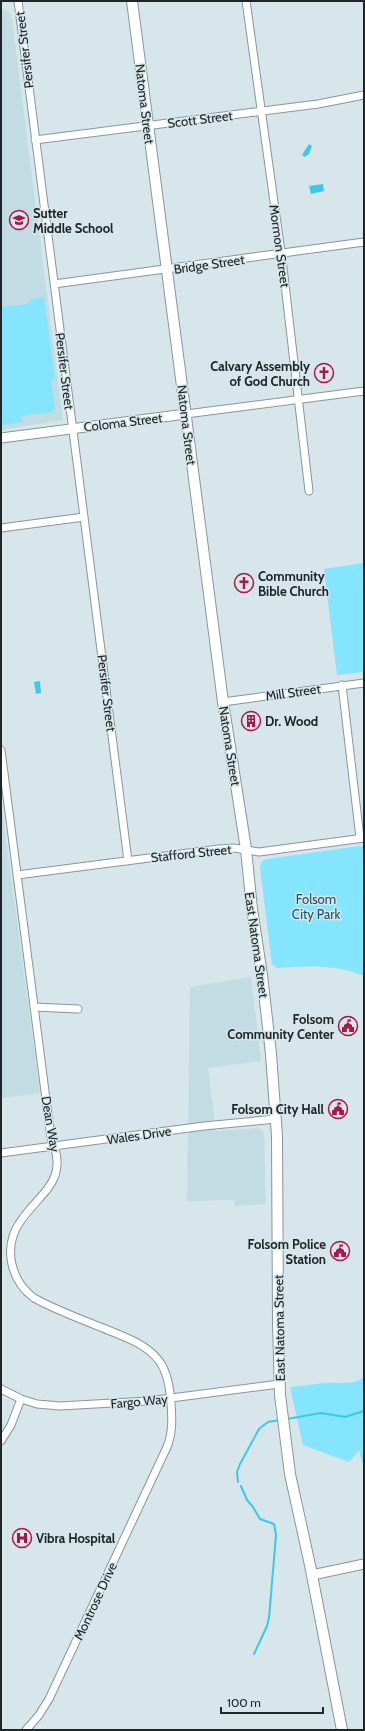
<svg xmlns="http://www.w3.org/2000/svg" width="365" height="1731" viewBox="0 0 365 1731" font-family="Cabin,sans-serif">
<rect width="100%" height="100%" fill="#d6e6eb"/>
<path fill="#c2dce3" d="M2 9 8 11 12 19 63 420 1 430Z
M1 801 40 1093 1 1098Z
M251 977 261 1061 208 1068 216 1131 259 1128 264 1132 266 1204 235 1206 234 1200 187 1201 190 987Z"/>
<path fill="#85e4fe" d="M44 297 55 379 51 380 55 408 52 412 22 416V422L1 425V307L27 304 32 299Z
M364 563V672L337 675 324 569Z
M359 846 364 847V976C336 964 305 966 276 968L275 965H272L260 867 262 861 267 859Z
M364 1377V1465L362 1462 359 1451 349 1462 303 1445 290 1387C302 1386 313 1384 325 1383 338 1382 353 1386 364 1377Z"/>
<path fill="#3ac9eb" d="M309 144 312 146 309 154 305 157 302 155Z
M323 184 324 191 311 194 309 186Z
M40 681 41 693 36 694 34 682Z"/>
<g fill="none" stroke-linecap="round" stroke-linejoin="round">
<path stroke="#3ac9eb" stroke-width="2" d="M287 1419 321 1413 345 1417 364 1411
M238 1482 237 1472 240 1464 259 1429 268 1422 280 1420
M241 1486 247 1500 253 1507 260 1519 274 1524 276 1535 269 1618 267 1626 254 1654"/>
<g stroke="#87969b" stroke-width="9">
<path id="minor" d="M18 1 128 861
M246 1 282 259 309 491
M35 140 318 104 364 95
M54 284 364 242
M186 414 364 391
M1 528 84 517
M342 685 360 838
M223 702 364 683
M1 750 51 1138C70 1181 41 1191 20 1222 3 1247 10 1280 34 1298 56 1310 80 1319 103 1328 124 1337 146 1343 160 1362 168 1374 170 1388 171 1403 172 1418 173 1432 167 1447L49 1699 39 1715 26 1730
M17 875 219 849 234 848 259 852 364 838
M34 1007 78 1009
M1 1153 204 1126 276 1119
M1 1389 21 1399 37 1404 60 1406 148 1401 279 1384
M1 1441 11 1425 21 1399"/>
</g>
<g stroke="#87969b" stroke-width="11">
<path id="tertiary" d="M1 438 186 414
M312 1575 364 1564"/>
</g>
<g stroke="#87969b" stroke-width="12">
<path id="secondary" d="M132 1 223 702 246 849 252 909 262 975 271 1054 277 1136 278 1322 280 1395 290 1474 310 1565 342 1730"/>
</g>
<use href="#minor" stroke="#fff" stroke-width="7"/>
<use href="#tertiary" stroke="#fff" stroke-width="9"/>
<use href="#secondary" stroke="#fff" stroke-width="10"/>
</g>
<defs>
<g id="school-ring" transform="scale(1)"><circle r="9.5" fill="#d6e6eb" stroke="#aa174b" stroke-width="1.5"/><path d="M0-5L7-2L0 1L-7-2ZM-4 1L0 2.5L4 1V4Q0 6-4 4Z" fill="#aa174b"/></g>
<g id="church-ring" transform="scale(1)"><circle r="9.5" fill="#d6e6eb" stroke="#aa174b" stroke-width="1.5"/><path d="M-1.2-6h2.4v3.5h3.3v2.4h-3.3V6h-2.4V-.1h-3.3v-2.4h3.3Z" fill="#aa174b"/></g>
<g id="building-ring" transform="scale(1)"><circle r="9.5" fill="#d6e6eb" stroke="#aa174b" stroke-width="1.5"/><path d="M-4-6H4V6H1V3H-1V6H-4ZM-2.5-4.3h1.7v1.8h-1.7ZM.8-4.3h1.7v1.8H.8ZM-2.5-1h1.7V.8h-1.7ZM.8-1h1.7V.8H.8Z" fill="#aa174b"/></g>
<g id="civic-ring" transform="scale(1)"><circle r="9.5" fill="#d6e6eb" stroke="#aa174b" stroke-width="1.5"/><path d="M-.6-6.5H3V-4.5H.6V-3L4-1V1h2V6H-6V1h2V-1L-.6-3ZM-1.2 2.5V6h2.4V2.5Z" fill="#aa174b"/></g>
<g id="hospital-ring" transform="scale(1)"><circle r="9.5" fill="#d6e6eb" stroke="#aa174b" stroke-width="1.5"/><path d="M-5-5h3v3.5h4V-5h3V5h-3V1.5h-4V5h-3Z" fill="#aa174b"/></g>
</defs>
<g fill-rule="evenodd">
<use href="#school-ring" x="19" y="220"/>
<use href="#church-ring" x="324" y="373"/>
<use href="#church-ring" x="244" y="583"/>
<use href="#building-ring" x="251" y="721"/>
<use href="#civic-ring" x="348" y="1026"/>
<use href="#civic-ring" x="338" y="1109"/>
<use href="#civic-ring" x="340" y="1251"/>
<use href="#hospital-ring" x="22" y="1538"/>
</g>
<g text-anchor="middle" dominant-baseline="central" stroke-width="3" stroke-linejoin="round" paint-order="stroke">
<g font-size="13" fill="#202628" stroke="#d6e6eb">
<text transform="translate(24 50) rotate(-97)">Persifer Street</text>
<text transform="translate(145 104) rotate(83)">Natoma Street</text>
<text transform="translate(200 119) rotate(-7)">Scott Street</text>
<text transform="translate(280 246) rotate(82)">Mormon Street</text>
<text transform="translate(209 264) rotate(-8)">Bridge Street</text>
<text transform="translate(65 371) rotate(83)">Persifer Street</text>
<text transform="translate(123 422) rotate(-7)">Coloma Street</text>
<text transform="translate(187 425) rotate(83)">Natoma Street</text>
<text transform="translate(293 692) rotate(-8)">Mill Street</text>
<text transform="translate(107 693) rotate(83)">Persifer Street</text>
<text transform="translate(230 746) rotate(81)">Natoma Street</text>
<text transform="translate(191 853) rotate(-6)">Stafford Street</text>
<text transform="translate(257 945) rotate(82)">East Natoma Street</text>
<text transform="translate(51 1124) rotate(80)">Dean Way</text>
<text transform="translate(139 1135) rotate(-8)">Wales Drive</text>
<text transform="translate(279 1328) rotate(-91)">East Natoma Street</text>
<text transform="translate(139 1401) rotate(-5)">Fargo Way</text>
<text transform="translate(95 1601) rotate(-65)">Montrose Drive</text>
</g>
<g font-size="13" font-weight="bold" fill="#202628" stroke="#d6e6eb" text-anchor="start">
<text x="33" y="213">Sutter<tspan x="33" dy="15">Middle School</tspan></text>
<text x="310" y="366" text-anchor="end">Calvary Assembly<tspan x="310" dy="15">of God Church</tspan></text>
<text x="258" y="576">Community<tspan x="258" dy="15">Bible Church</tspan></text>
<text x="265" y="721">Dr. Wood</text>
<text x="334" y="1019" text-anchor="end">Folsom<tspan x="334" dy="15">Community Center</tspan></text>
<text x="324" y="1109" text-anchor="end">Folsom City Hall</text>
<text x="326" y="1244" text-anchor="end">Folsom Police<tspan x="326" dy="15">Station</tspan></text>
<text x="36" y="1538">Vibra Hospital</text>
</g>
<g font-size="13" fill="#1b5463" stroke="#d6e6eb">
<text x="316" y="899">Folsom<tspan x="316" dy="15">City Park</tspan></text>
</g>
</g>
<rect width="365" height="1731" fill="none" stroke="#202628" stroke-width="4"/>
<path d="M221 1707v6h102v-6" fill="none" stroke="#202628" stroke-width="2"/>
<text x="227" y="1707" font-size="12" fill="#202628" stroke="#d6e6eb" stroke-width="3" paint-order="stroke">100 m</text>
</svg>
